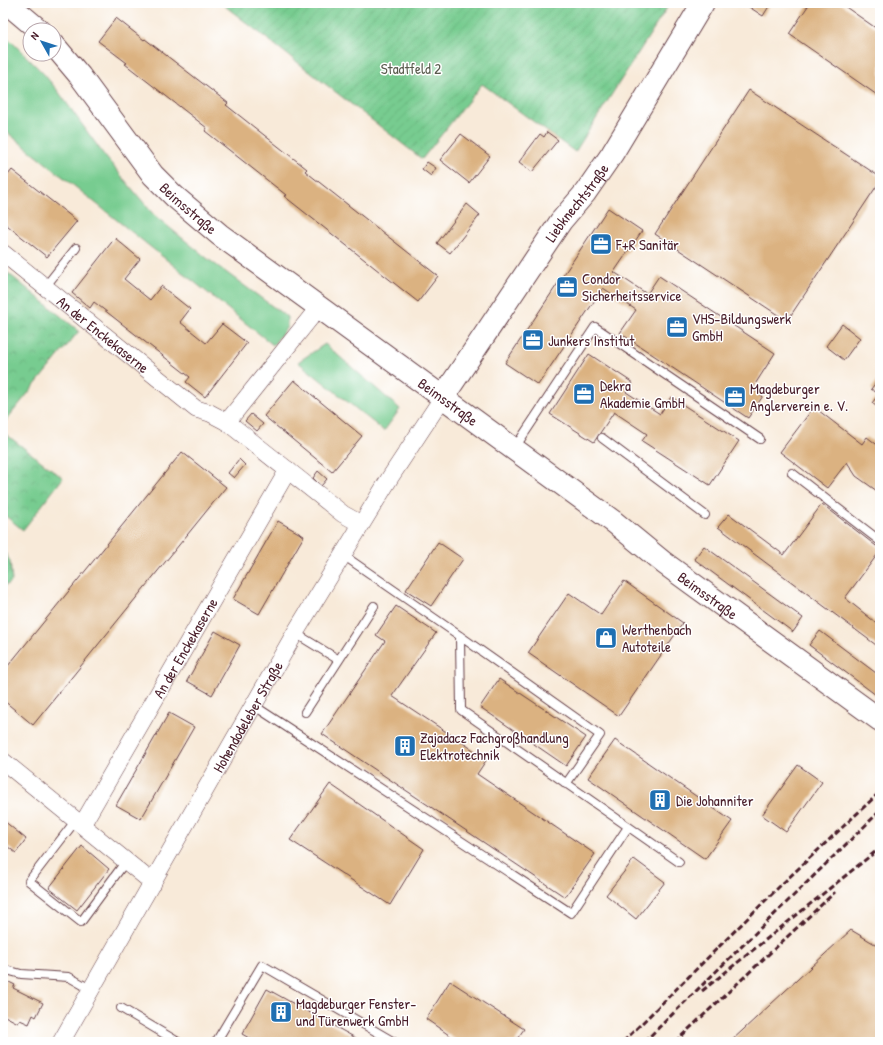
<svg xmlns="http://www.w3.org/2000/svg" width="883" height="1045" viewBox="0 0 883 1045" font-family="'Patrick Hand',sans-serif">
<defs>
<pattern id="park-crowns" width="20" height="18" patternUnits="userSpaceOnUse"><rect width="20" height="18" fill="#77cc90"/><path d="M2 6a3 3 0 1 1 6 0M12 15a3 3 0 1 1 6 0" fill="none" stroke="#68af7c"/></pattern>
<pattern id="garden-furrows" width="10" height="10" patternUnits="userSpaceOnUse"><rect width="10" height="10" fill="#77cc90"/><path d="M-1 1l2-2M0 10L10 0M9 11l2-2" fill="none" stroke="#68af7c"/></pattern>
</defs>
<rect width="100%" height="100%" fill="#fff"/>
<filter id="ink" filterUnits="userSpaceOnUse"><feTurbulence type="fractalNoise" baseFrequency=".025" numOctaves="2"/><feDisplacementMap in="SourceGraphic" scale="8" xChannelSelector="R" yChannelSelector="G"/><feConvolveMatrix kernelMatrix="1 2 1 2 8 2 1 2 1" color-interpolation-filters="sRGB"/></filter>
<filter id="wash" filterUnits="userSpaceOnUse"><feTurbulence type="fractalNoise" baseFrequency=".012" numOctaves="4" result="noise"/><feDisplacementMap in="SourceGraphic" scale="16" xChannelSelector="R" yChannelSelector="G"/><feGaussianBlur stdDeviation="0.9" result="paint"/><feColorMatrix in="noise" values="0 0 0 0 0 0 0 0 0 0 0 0 0 0 0 0 0 1.4 0 .05"/><feComposite in="paint" operator="in"/></filter>
<g filter="url(#wash)">
<rect width="100%" height="100%" fill="#f8ead9"/>
<path fill="#77cc90" stroke="#60765e" d="M3 33 43 73 58 91 104 155 154 215 208 259 287 317V327L273 345 3 129Z
M325 344 400 409 384 431 298 362Z"/>
<path fill="url(#park-crowns)" stroke="#60765e" d="M3 269 79 331 3 424Z
M3 432 63 478 23 530 3 514Z"/>
<path fill="url(#garden-furrows)" stroke="#60765e" d="M221 3H670L575 152 482 84 422 159Z
M3 550 10 561 12 581 9 584 3 586Z"/>
<g id="blocks">
<path fill="#dbb281" d="M743 3H771L763 16Z
M810 3H840L880 31V97L789 34Z
M116 18 144 40 145 39 228 103 226 105 307 169 305 171 438 276 418 302 284 196 286 195 205 131 207 128 125 64 127 63 98 41Z
M749 90 880 177V181L787 321 655 234Z
M547 132 558 140 532 172 519 162 540 134 544 137Z
M461 134 490 156 469 183 440 160Z
M427 162 436 168 431 176 422 169Z
M12 170 77 221 47 257 3 222V181Z
M467 204 480 215 450 253 437 243Z
M608 208 642 231 614 272 647 294 659 276 775 353 752 389 763 396 748 418 620 333 636 310 603 288 538 385 505 363Z
M115 238 140 259 124 279 150 300 161 286 190 309 180 322 206 343 222 324 247 343 205 397 186 382 190 377 94 302 90 308 72 293Z
M842 324 860 338 844 360 826 346Z
M589 354 633 383 626 392 660 414 671 397 739 441 710 485 642 441 647 434 614 412 594 442 550 414Z
M880 377V409L872 403 879 394 871 389Z
M294 380 362 436 332 472 264 416Z
M814 407 862 444 867 437 880 447V487L877 491 856 476 847 462 827 488 780 452Z
M251 414 263 424 257 431 245 421Z
M182 452 226 487 33 725 3 700V672Z
M239 459 245 465 234 478 228 473Z
M318 471 327 479 321 486 313 478Z
M822 504 880 549V551L845 598 880 626V648L718 527 729 514 784 555Z
M278 521 304 536 259 614 233 599Z
M438 542 463 559 431 606 406 590Z
M704 546 803 618 793 632 694 559Z
M624 581 683 623 619 716 528 653 569 593 601 615Z
M396 606 436 633 392 696 487 759 477 774 595 854 565 897 322 734 385 641 376 635Z
M215 631 240 645 212 695 187 681Z
M820 631 880 676V698L809 645Z
M499 679 586 737 566 766 480 707Z
M169 713 194 727 141 819 116 805Z
M615 740 732 821 705 859 588 778Z
M798 765 822 782 786 832 762 815Z
M330 784 424 849 390 905 290 840Z
M3 820 26 839 16 853 4 844 3 845Z
M82 846 109 869 77 910 49 888Z
M634 859 665 882 636 919 606 895Z
M851 930 880 947V1042H730Z
M3 979 15 985 13 988 43 1003 36 1017 33 1015 29 1024 20 1020 18 1023 3 1015Z
M450 981 524 1029 515 1042H459L426 1019Z
M267 989 363 1042H256L242 1034Z"/>
</g>
</g>
<g filter="url(#ink)">
<use href="#blocks" fill-opacity="0" stroke="#643d45" stroke-width="1"/>
<g fill="none" stroke-linecap="round" stroke-linejoin="round">
<g stroke="#643d45" stroke-width="10">
<path id="lane" d="M45 287 76 248
M602 438 705 515
M514 449 595 327 760 439
M792 473 880 541
M343 555 460 636 600 735 566 784
M295 633 339 660
M460 636 461 710 679 862
M253 705 571 913 628 827
M305 712 374 606
M76 820 29 881 81 922 126 861
M3 969 21 974 69 977 90 989
M121 1008 178 1042
M216 1042 262 965 394 1042"/>
</g>
<g stroke="#643d45" stroke-width="18">
<g id="street">
<path id="s1" d="M3 253 196 409 210 413 227 422 343 514 361 524"/>
<path d="M227 422 319 307"/>
<path d="M3 761 153 883"/>
<path id="s2" d="M82 825 288 470"/>
<path id="s3" d="M61 1042 295 633 391 476 443 397"/>
</g>
</g>
<g stroke="#643d45" stroke-width="24">
<g id="secondary">
<path d="M7 3 39 30"/>
<path id="s4" d="M54 45 80 76 153 175 174 196 220 235 614 522 664 563 880 720"/>
<path id="s5" d="M443 397 561 221 585 193 612 154 703 3"/>
</g>
</g>
<use href="#lane" stroke="#fff" stroke-width="8"/>
<use href="#street" stroke="#fff" stroke-width="17"/>
<use href="#secondary" stroke="#fff" stroke-width="22"/>
<path stroke="#4a1f2b" stroke-width="3" stroke-dasharray="6 3" stroke-linecap="butt" d="M702 991 880 848
M623 1042 782 884 880 792
M644 1042 880 811
M675 1042 835 892"/>
</g>
</g>
<defs>
<g id="office-square" transform="scale(1.15)"><rect x="-9" y="-9" width="18" height="18" rx="4" fill="#1f6fb2" stroke="#fff"/><path d="M-6-3h4V-5.5h4V-3h4V5H-6ZM-1-4.5V-3h2v-1.5ZM-6 0V1H6V0Z" fill="#fff"/></g>
<g id="shop-square" transform="scale(1.15)"><rect x="-9" y="-9" width="18" height="18" rx="4" fill="#1f6fb2" stroke="#fff"/><path d="M-5-2.5h2.3a2.7 3.5 0 0 1 5.4 0H5L5.5 6h-11ZM-1.5-2.5h3a1.5 2.3 0 0 0-3 0Z" fill="#fff"/></g>
<g id="building-square" transform="scale(1.15)"><rect x="-9" y="-9" width="18" height="18" rx="4" fill="#1f6fb2" stroke="#fff"/><path d="M-4-6H4V6H1V3H-1V6H-4ZM-2.5-4.3h1.7v1.8h-1.7ZM.8-4.3h1.7v1.8H.8ZM-2.5-1h1.7V.8h-1.7ZM.8-1h1.7V.8H.8Z" fill="#fff"/></g>
</defs>
<g fill-rule="evenodd">
<use href="#office-square" x="601" y="244"/>
<use href="#office-square" x="567" y="287"/>
<use href="#office-square" x="677" y="327"/>
<use href="#office-square" x="533" y="340"/>
<use href="#office-square" x="584" y="394"/>
<use href="#office-square" x="735" y="397"/>
<use href="#shop-square" x="606" y="638"/>
<use href="#building-square" x="405" y="746"/>
<use href="#building-square" x="660" y="800"/>
<use href="#building-square" x="281" y="1012"/>
</g>
<g text-anchor="middle" dominant-baseline="central" stroke-width="3" stroke-linejoin="round" paint-order="stroke">
<g font-size="15" fill="#5a5c4e" stroke="#fff">
<text x="411" y="68">Stadtfeld 2</text>
</g>
<g font-size="15" fill="#4a1f2b" stroke="#fff">
<text stroke="none"><textPath href="#s5" startOffset="236">Liebknechtstraße</textPath></text>
<text stroke="none"><textPath href="#s4" startOffset="212">Beimsstraße</textPath></text>
<text stroke="none"><textPath href="#s1" startOffset="129">An der Enckekaserne</textPath></text>
<text stroke="none"><textPath href="#s4" startOffset="536">Beimsstraße</textPath></text>
<text stroke="none"><textPath href="#s4" startOffset="860">Beimsstraße</textPath></text>
<text stroke="none"><textPath href="#s2" startOffset="205">An der Enckekaserne</textPath></text>
<text stroke="none"><textPath href="#s3" startOffset="375">Hohendodeleber Straße</textPath></text>
</g>
<g font-size="15" fill="#4a1f2b" stroke="#fff" text-anchor="start">
<text x="616" y="244">F+R Sanitär</text>
<text x="582" y="278">Condor<tspan x="582" dy="17">Sicherheitsservice</tspan></text>
<text x="692" y="318">VHS-Bildungswerk<tspan x="692" dy="17">GmbH</tspan></text>
<text x="548" y="340">Junkers Institut</text>
<text x="600" y="385">Dekra<tspan x="600" dy="17">Akademie GmbH</tspan></text>
<text x="750" y="388">Magdeburger<tspan x="750" dy="17">Anglerverein e. V.</tspan></text>
<text x="622" y="629">Werthenbach<tspan x="622" dy="17">Autoteile</tspan></text>
<text x="420" y="737">Zajadacz Fachgroßhandlung<tspan x="420" dy="17">Elektrotechnik</tspan></text>
<text x="676" y="800">Die Johanniter</text>
<text x="296" y="1003">Magdeburger Fenster-<tspan x="296" dy="17">und Türenwerk GmbH</tspan></text>
</g>
</g>
<rect width="883" height="1045" fill="none" stroke="#fff" stroke-width="16"/>
<g transform="translate(42 42) rotate(309)"><circle r="19" fill="#ffffff" stroke="#b7a5aa"/>
<path d="M0-3L7 15L0 10L-7 15Z" fill="#1f6fb2"/>
<text y="-6" font-size="11" font-weight="bold" text-anchor="middle" fill="#4a1f2b">N</text>
</g>
</svg>
